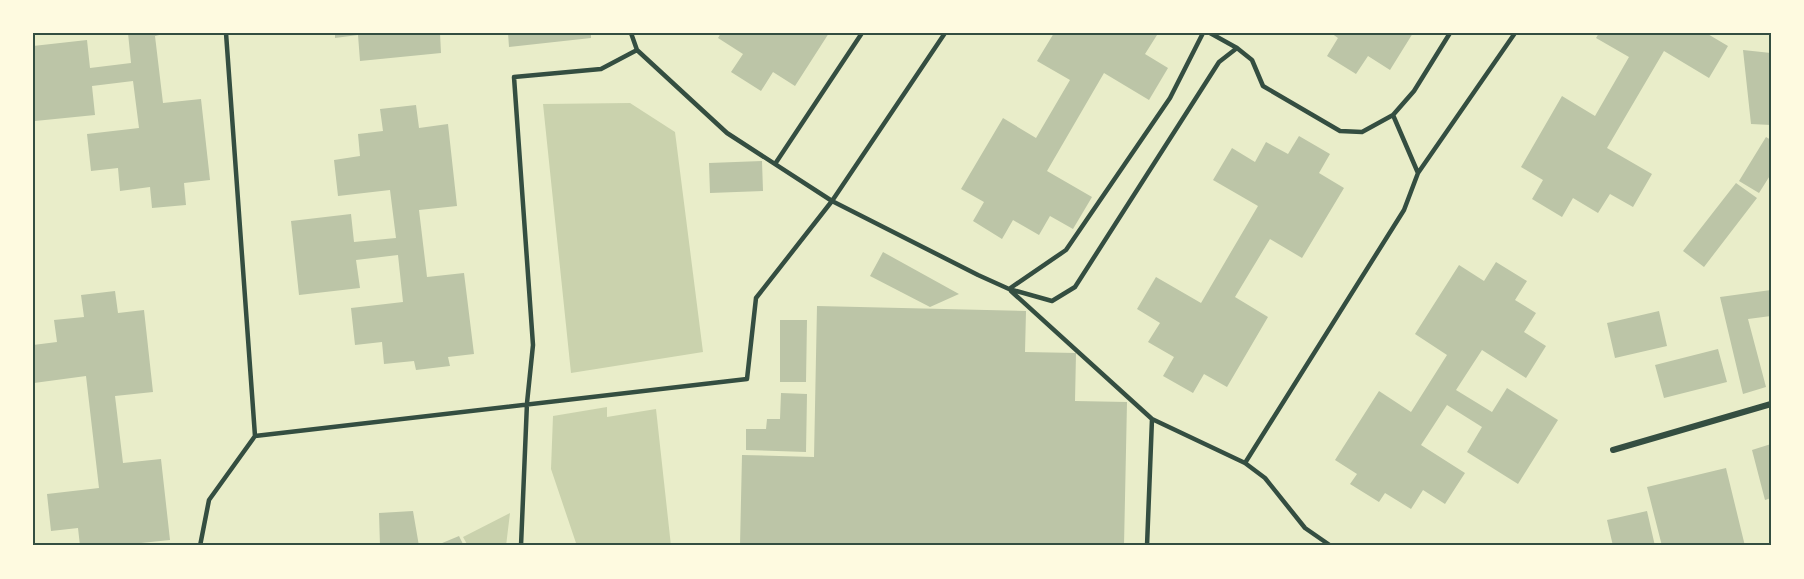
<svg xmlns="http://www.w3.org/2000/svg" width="1804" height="579" viewBox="0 0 1804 579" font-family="'Playfair Display',serif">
<rect width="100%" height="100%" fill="#e9edc9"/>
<path fill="#cad2ad" d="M630 103 675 132 703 352 571 373 543 104Z
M607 407V417L656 409 671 546H577L551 469 553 416Z
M510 513 506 546H468L463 537Z"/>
<path fill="#bcc5a7" d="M128 33H168L155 36 163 103 201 99 210 180 184 183 186 205 152 208 150 187 120 191 118 168 91 171 87 134 139 128 133 81 92 86 95 115 35 121 33 46 87 40 90 68 131 63Z
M335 33H440L441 53 360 61 358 35 335 38Z
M508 33H591V38L509 47Z
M721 33H829L795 86 773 72 761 91 731 72 743 54 718 38Z
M1054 33H1154L1157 35 1145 54 1168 68 1149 100 1104 73 1047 171 1092 197 1073 229 1050 216 1039 235 1013 220 1002 239 973 221 984 202 961 189 1003 118 1036 138 1070 80 1037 61Z
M1331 33H1413L1390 70 1368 56 1356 74 1327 56 1338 38Z
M1599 33H1706L1728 46 1709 78 1664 51 1607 148 1652 174 1633 207 1610 194 1598 213 1573 198 1562 217 1532 199 1543 180 1521 167 1562 96 1595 116 1629 57 1596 38Z
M1743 50 1771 53V125L1751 124Z
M416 105 419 128 448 124 457 206 419 210 427 277 464 273 474 354 448 357 450 366 416 370 414 361 384 364 382 342 355 345 351 308 403 302 398 255 356 260 360 288 299 295 291 221 351 214 354 242 396 238 390 190 338 196 334 160 360 156 358 134 383 131 380 109Z
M1299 136 1330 154 1319 173 1344 188 1302 258 1270 239 1235 297 1268 317 1227 387 1204 374 1193 393 1163 376 1174 357 1148 342 1160 323 1137 309 1156 277 1201 303 1258 206 1213 180 1232 148 1255 162 1266 142 1288 154Z
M1766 137 1771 140V174L1759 193 1739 181Z
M762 161 763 191 710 193 709 163Z
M1736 183 1757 198 1704 267 1683 251Z
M883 252 959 294 930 307 870 276Z
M1496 262 1527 281 1515 300 1536 313 1524 332 1546 346 1526 378 1482 350 1456 390 1492 412 1507 388 1558 420 1518 484 1467 452 1482 427 1447 405 1421 445 1465 473 1445 504 1423 490 1411 509 1385 493 1379 502 1350 484 1357 474 1335 460 1379 391 1411 412 1447 355 1415 334 1459 265 1484 281Z
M1771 290V316L1748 319 1766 387 1743 394 1720 297Z
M115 291 118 313 144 310 153 392 115 396 123 463 161 459 170 540 141 543 142 546H80L78 528 51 531 47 494 99 488 86 376 34 383 33 345 57 342 54 320 84 317 81 295Z
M817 306 1026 311 1025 352 1076 353 1075 401 1127 402 1124 546H740L742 455 814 457Z
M1659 311 1667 346 1615 358 1607 323Z
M780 320H807L806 382H780Z
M1718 349 1727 382 1664 398 1655 365Z
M781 393 807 394 806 452 746 450V429H766L767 419H780Z
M1771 444V498L1765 500 1752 450Z
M1726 468 1745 546H1662L1647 487Z
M413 511 419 546H380L379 513Z
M1647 511 1655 546H1613L1607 520Z
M459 536 464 546H435Z"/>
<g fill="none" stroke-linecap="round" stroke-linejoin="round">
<path stroke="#344e41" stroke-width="4.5" d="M226 33 255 436 747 379 756 298 832 201 945 33
M631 33 637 50 727 133 832 201 978 275 1009 289 1052 301 1075 287 1219 62 1237 48
M1210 33 1237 48 1252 60 1263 86 1340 131 1362 132 1393 115 1414 91 1450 33
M775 164 862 33
M1418 173 1515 33
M1009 289 1066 250 1170 98 1203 33
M1011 291 1152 419 1245 463 1265 478 1305 528 1331 546
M1245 463 1404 210 1418 173 1393 115
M200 546 209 500 255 436
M521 546 527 403 533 345 514 77 601 69 637 50
M1147 546 1152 419"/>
<path stroke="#344e41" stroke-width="6" d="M1613 450 1771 404"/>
</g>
<rect width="1804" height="579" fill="none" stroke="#fefae0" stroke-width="69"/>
<rect x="34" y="34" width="1736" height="510" fill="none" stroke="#344e41" stroke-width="2"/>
</svg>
